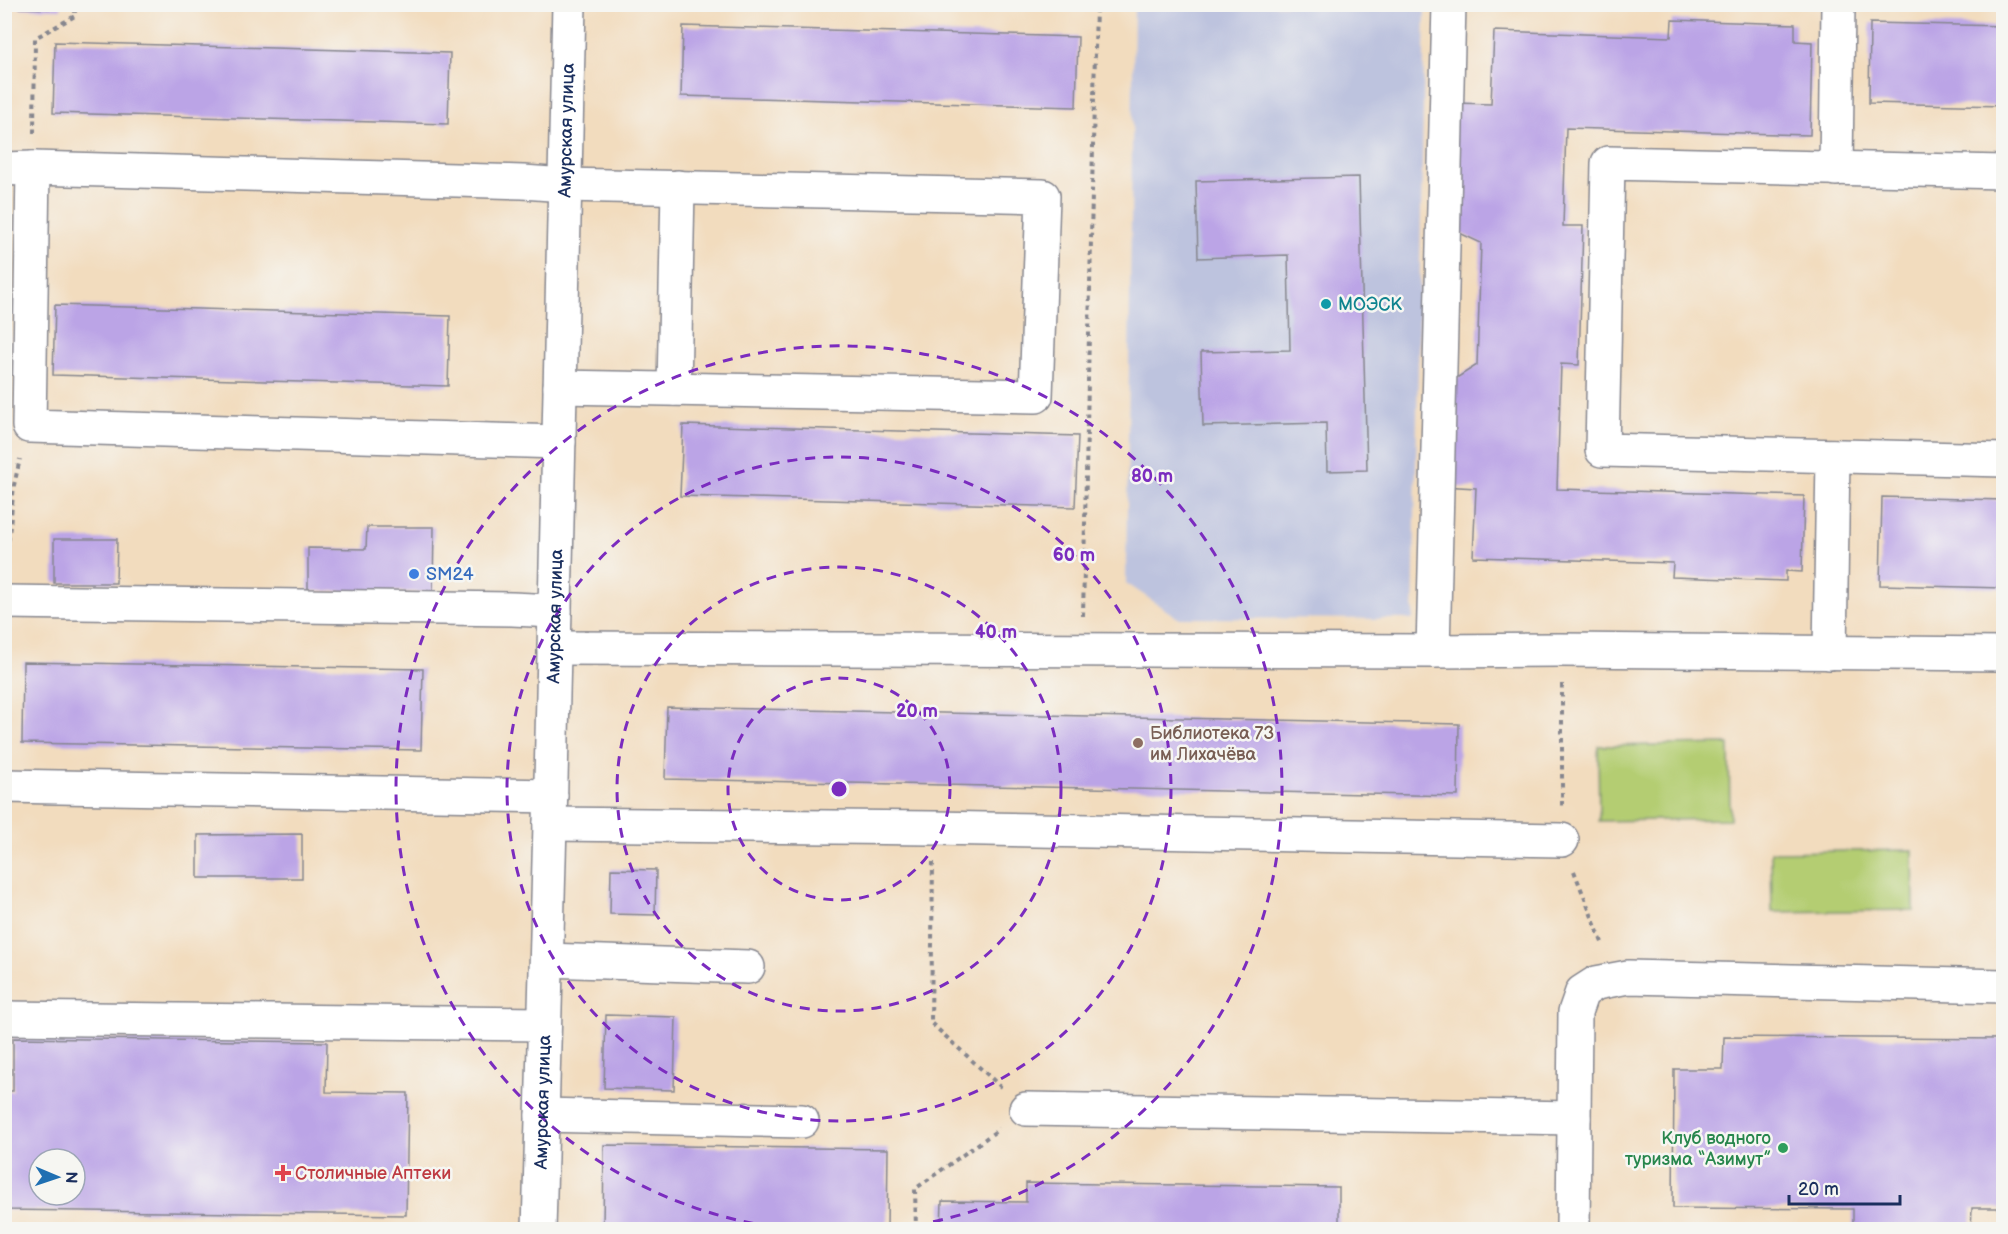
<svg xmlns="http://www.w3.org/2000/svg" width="2008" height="1234" viewBox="0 0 2008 1234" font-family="'Balsamiq Sans',sans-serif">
<rect width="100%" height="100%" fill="#f6f6f2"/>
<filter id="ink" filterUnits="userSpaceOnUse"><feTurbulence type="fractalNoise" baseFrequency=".0167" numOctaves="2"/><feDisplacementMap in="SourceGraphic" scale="12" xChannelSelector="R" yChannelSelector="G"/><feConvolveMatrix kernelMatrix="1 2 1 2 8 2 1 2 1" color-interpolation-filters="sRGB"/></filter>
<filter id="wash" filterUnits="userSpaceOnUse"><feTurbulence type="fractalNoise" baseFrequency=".008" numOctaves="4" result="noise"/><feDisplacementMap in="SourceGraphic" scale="24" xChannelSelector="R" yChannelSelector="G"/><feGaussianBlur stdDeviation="1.35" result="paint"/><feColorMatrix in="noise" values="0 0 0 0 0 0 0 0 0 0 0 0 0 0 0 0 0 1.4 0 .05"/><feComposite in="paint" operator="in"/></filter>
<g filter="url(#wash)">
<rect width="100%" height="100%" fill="#f2dcbe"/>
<path fill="#d5d8f9" d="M4 5H9L10 470H4Z"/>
<path fill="#bdc3de" d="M1134 5H1425L1413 619 1178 618 1126 583Z"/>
<path fill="#b4cd72" stroke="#687e68" stroke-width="1.5" d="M1729 744 1730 819 1599 821 1598 746Z
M1913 850 1914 910 1772 912 1771 852Z"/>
<g id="blocks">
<path fill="#bba4e6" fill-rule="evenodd" d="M19 4H61V9L19 8Z
M1672 20 1795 24V41L1812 42 1810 135 1566 128 1563 226H1583L1579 365 1561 364 1557 489 1804 496 1802 572 1786 571V581L1672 577 1673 563 1473 557 1476 488 1442 486 1447 384 1477 365 1481 243 1451 229 1453 103 1491 104 1494 31 1671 37Z
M1870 23 2004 26V106L1869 103Z
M683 26 1078 37 1076 107 681 96Z
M55 42 450 53 448 124 53 113Z
M1359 177 1367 470 1327 471 1326 423 1203 426 1201 352 1290 350 1288 255 1198 258 1196 181Z
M55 305 450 316 448 386 53 375Z
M683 425 1078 436 1075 507 680 496Z
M1882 497 2004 500V588L1880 585Z
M367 527H434L433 592 308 591V548L366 549Z
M54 539H117L116 583H54Z
M23 662 423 669 421 750 22 743Z
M667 707 1459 724 1458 796 665 779Z
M302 834V878H198V835Z
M611 869 656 870 655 915 610 914Z
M606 1015 676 1017 674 1090 604 1088Z
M1724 1037 2004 1039V1208H1972L1971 1230H1853V1209L1673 1208 1674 1069H1723Z
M13 1038 327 1042 326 1092 408 1093 406 1215 4 1210V1091H13ZM39 1159H75V1195H39Z
M604 1145 888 1149 887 1230H603Z
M1026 1183 1339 1187V1230H941L942 1201 1026 1202Z"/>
</g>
</g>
<g filter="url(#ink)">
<use href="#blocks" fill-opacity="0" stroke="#86868e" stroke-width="1.5"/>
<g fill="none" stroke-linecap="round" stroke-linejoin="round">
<g stroke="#86868e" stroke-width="36">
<g id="minor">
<path d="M33 168 29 426 559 442"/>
<path d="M4 169 33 168 523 182 565 185 1043 196 1036 396 560 387"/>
<path d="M1836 169 1838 4"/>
<path d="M2004 172 1608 163 1602 450 2004 460"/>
<path d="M674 389 678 187"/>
<path d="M4 602 512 609 555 611"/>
<path d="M554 648 1433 651 1561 650 2004 654"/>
<path d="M1433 651 1449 4"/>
<path d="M1830 653 1833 456"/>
<path d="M4 786 551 796"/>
<path d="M550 824 934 828 1562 840"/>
<path d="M547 960 748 967"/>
<path d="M4 1018 543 1024"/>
<path d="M1026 1109 1574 1118"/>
<path d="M542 1115 802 1121"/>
<path id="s1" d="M539 1230 550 824 569 4"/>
<path d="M1573 1230 1575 1012 1582 992 1596 983 1628 977 2004 986"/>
</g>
</g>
<path stroke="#86868e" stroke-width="4" stroke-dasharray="4.5 4.5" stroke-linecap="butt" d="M34 133 35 38 75 16V4
M6 567 14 485 20 459
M1083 616 1096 4
M1562 684V806
M933 862 931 1023 1001 1087
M1574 871 1603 945
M916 1230 915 1189 999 1129"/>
<use href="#minor" stroke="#fff" stroke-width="33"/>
</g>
</g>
<g fill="none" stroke="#7b2cbf" stroke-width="3" stroke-dasharray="10 8">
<circle cx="839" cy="789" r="111"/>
<circle cx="839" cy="789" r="222"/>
<circle cx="839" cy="789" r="332"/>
<path d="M789 1229A443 443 0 1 1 889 1229"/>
</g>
<circle fill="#0f9aa8" stroke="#f6f6f2" stroke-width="2" cx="1326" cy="304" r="6"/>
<circle fill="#3f7fe0" stroke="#f6f6f2" stroke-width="2" cx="414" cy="574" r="6"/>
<circle fill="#8d6e63" stroke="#f6f6f2" stroke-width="2" cx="1138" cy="743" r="6"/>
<circle fill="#2e9e5b" stroke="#f6f6f2" stroke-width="2" cx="1783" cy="1148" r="6"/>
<path fill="#e0444e" stroke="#f6f6f2" stroke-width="2" d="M280 1164h6v6h6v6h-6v6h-6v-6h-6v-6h6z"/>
<g text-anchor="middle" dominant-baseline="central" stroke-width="5" stroke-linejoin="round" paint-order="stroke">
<g font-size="18" fill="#1b2f5e" stroke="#f6f6f2">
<text stroke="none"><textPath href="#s1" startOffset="1100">Амурская улица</textPath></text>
<text stroke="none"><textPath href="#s1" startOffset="614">Амурская улица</textPath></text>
<text stroke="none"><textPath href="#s1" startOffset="128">Амурская улица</textPath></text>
</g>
<g font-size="18" fill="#0d838f" stroke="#f6f6f2" text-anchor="start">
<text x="1338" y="304">МОЭСК</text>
</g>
<g font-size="18" fill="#366cbe" stroke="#f6f6f2" text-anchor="start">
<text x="426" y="574">SM24</text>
</g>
<g font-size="18" fill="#785e54" stroke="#f6f6f2" text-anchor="start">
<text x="1150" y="733">Библиотека 73<tspan x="1150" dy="21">им Лихачёва</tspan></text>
</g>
<g font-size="18" fill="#27864d" stroke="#f6f6f2" text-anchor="end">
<text x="1771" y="1138">Клуб водного<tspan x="1771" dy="21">туризма “Азимут”</tspan></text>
</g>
<g font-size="18" fill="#be3a42" stroke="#f6f6f2" text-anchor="start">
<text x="295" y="1173">Столичные Аптеки</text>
</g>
</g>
<circle cx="839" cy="789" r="9" fill="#7b2cbf" stroke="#f6f6f2" stroke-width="3"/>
<g font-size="18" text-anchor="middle" font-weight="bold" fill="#7b2cbf" stroke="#f6f6f2" stroke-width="5" stroke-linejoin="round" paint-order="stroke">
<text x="1152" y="482">80 m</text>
<text x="1074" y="561">60 m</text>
<text x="996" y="638">40 m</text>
<text x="917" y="717">20 m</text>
</g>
<rect width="2008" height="1234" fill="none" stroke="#f6f6f2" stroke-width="24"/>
<g transform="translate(57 1177) rotate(92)"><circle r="28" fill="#f6f6f2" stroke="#9ea6b7" stroke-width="1.5"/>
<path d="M0-4.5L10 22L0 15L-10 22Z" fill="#1f6fb2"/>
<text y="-9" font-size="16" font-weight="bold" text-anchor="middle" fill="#1b2f5e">N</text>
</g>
<path d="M1789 1195v9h111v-9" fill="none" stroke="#1b2f5e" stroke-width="3"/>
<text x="1798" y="1195" font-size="18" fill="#1b2f5e" stroke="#f6f6f2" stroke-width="4.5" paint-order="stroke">20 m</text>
</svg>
